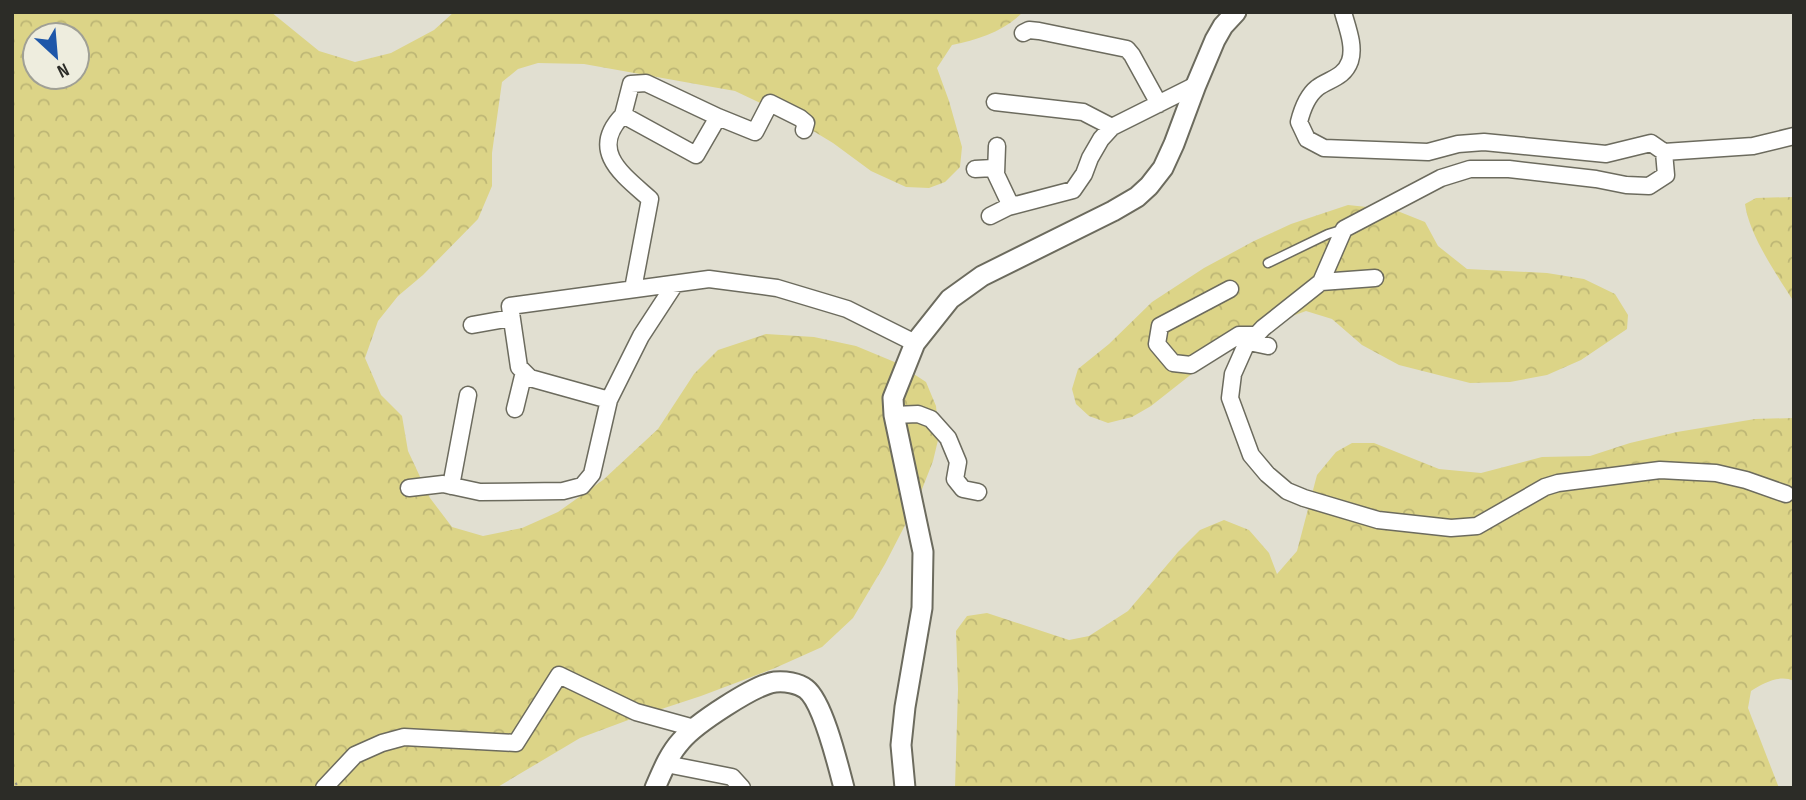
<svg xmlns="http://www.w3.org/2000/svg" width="1806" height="800" viewBox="0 0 1806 800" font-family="'Sofia Sans Condensed',sans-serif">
<defs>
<pattern id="forest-crowns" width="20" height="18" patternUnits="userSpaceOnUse" patternTransform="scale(1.75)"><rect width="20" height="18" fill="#dcd487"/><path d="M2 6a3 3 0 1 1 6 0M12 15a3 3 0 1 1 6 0" fill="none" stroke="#bdb675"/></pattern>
</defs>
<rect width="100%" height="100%" fill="#e1dfd1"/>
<path fill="url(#forest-crowns)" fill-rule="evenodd" d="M12 12H271L319 51 355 62 391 53 434 30 454 12H1023C1003 32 979 39 952 45L937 68 949 101 962 147 960 167 945 182 929 188 906 187 871 171 833 143 790 117 735 91 584 64 538 63 518 69 502 82 492 153V186L478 219 423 275 398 296 378 321 365 358 381 395 402 416 408 451 430 498 452 527 483 536 522 528 558 512 603 480 658 429 694 374 718 350 766 334 814 337 856 346 897 363 926 382 936 406 939 436 933 461 917 502 885 564 853 618 822 647 775 668 701 696 631 719 580 738 496 788H12ZM35 35H77V77H35Z
M1794 197V302C1777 275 1749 235 1745 204L1756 198Z
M1348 205 1395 210 1425 222 1438 246 1467 269 1547 273 1584 279 1615 294 1628 315 1627 329 1581 360 1547 375 1510 382 1470 383 1399 365 1362 345 1332 319 1306 311 1270 324 1226 347 1151 406 1132 417 1108 423 1089 416 1076 404 1072 389 1078 369 1109 344 1152 302 1204 268 1254 241 1291 224Z
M1794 418V681C1780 674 1763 683 1751 691L1748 708 1779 788H955L958 689 956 631 967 616 987 613 1069 640 1089 636 1128 611 1178 552 1200 530 1224 520 1249 530 1269 553 1277 574 1297 551 1317 475 1336 452 1352 443H1374L1439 469 1481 473 1542 457 1590 456 1630 443 1677 432 1755 419Z"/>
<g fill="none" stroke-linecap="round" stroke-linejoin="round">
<g stroke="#6c6b5e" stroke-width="11">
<path id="service" d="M1268 263 1328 234 1344 229"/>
</g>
<g stroke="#6c6b5e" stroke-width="19">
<path id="minor" d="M1343 12C1347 27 1355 46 1350 61 1344 78 1329 79 1317 88 1307 96 1302 110 1299 122L1307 139 1324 148 1428 152 1458 144 1484 142 1606 154 1651 143 1664 152 1753 146 1794 136
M1023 33 1029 30 1039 31 1127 49 1132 55 1159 104
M995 102 1083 112 1112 127
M623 115 631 84 646 83 718 117 696 155 623 115C588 151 623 175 650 199L633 289
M718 117 755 132 770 103 800 118 806 123 804 130
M1664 152 1666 175 1649 186 1626 185 1596 179 1509 169H1470L1441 178 1344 229 1321 282 1263 328 1245 347 1233 374 1230 398 1251 455 1267 474 1287 491 1304 498 1378 520 1451 528 1477 526 1545 487 1558 483 1660 470 1716 473 1746 480 1786 494
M975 169 993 168 1011 206
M996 174 997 146
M990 216 1008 207 1073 190 1084 174 1090 158 1101 139 1112 127 1196 85
M1321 282 1375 278
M1230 289 1160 326 1157 344 1173 363 1191 365 1239 335H1256
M472 325 511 318
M1249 342 1268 346
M609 400 530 378 519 367 510 306 709 279 777 288 847 309 915 343
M515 409 524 372
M894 415 918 414 931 419 948 438 958 462 955 479 963 489 978 492
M451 486 468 395
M409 488 443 484 480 492 563 491 582 486 592 474 609 400 641 336 675 284
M666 764 732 777 742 788
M324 788 355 755 382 743 404 737 516 743 559 675 636 712 694 728"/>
</g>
<g stroke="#6c6b5e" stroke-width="23">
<path id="tertiary" d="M655 788C662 772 669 754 681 741 695 724 754 685 775 682 785 681 798 683 806 689 823 702 838 765 844 788
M905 788 901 745 905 707 922 608 923 552 894 415 893 398 915 343 950 299 982 276 1113 211 1137 197 1149 186 1163 168 1174 144 1196 85 1215 40 1223 26 1236 12"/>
</g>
<path stroke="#919086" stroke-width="2.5" stroke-dasharray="2 5" stroke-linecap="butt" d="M12 783H18L12 786"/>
<use href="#service" stroke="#fff" stroke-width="8"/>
<use href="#minor" stroke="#fff" stroke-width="16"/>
<use href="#tertiary" stroke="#fff" stroke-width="19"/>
</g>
<rect width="1806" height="800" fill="none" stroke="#2c2c27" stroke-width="28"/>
<g transform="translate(56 56) rotate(154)"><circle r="33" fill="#eeedde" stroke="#a0a095" stroke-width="2"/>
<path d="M0-5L12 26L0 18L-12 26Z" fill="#1e57a9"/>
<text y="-10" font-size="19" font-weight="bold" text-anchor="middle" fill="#2c2c27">N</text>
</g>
</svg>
